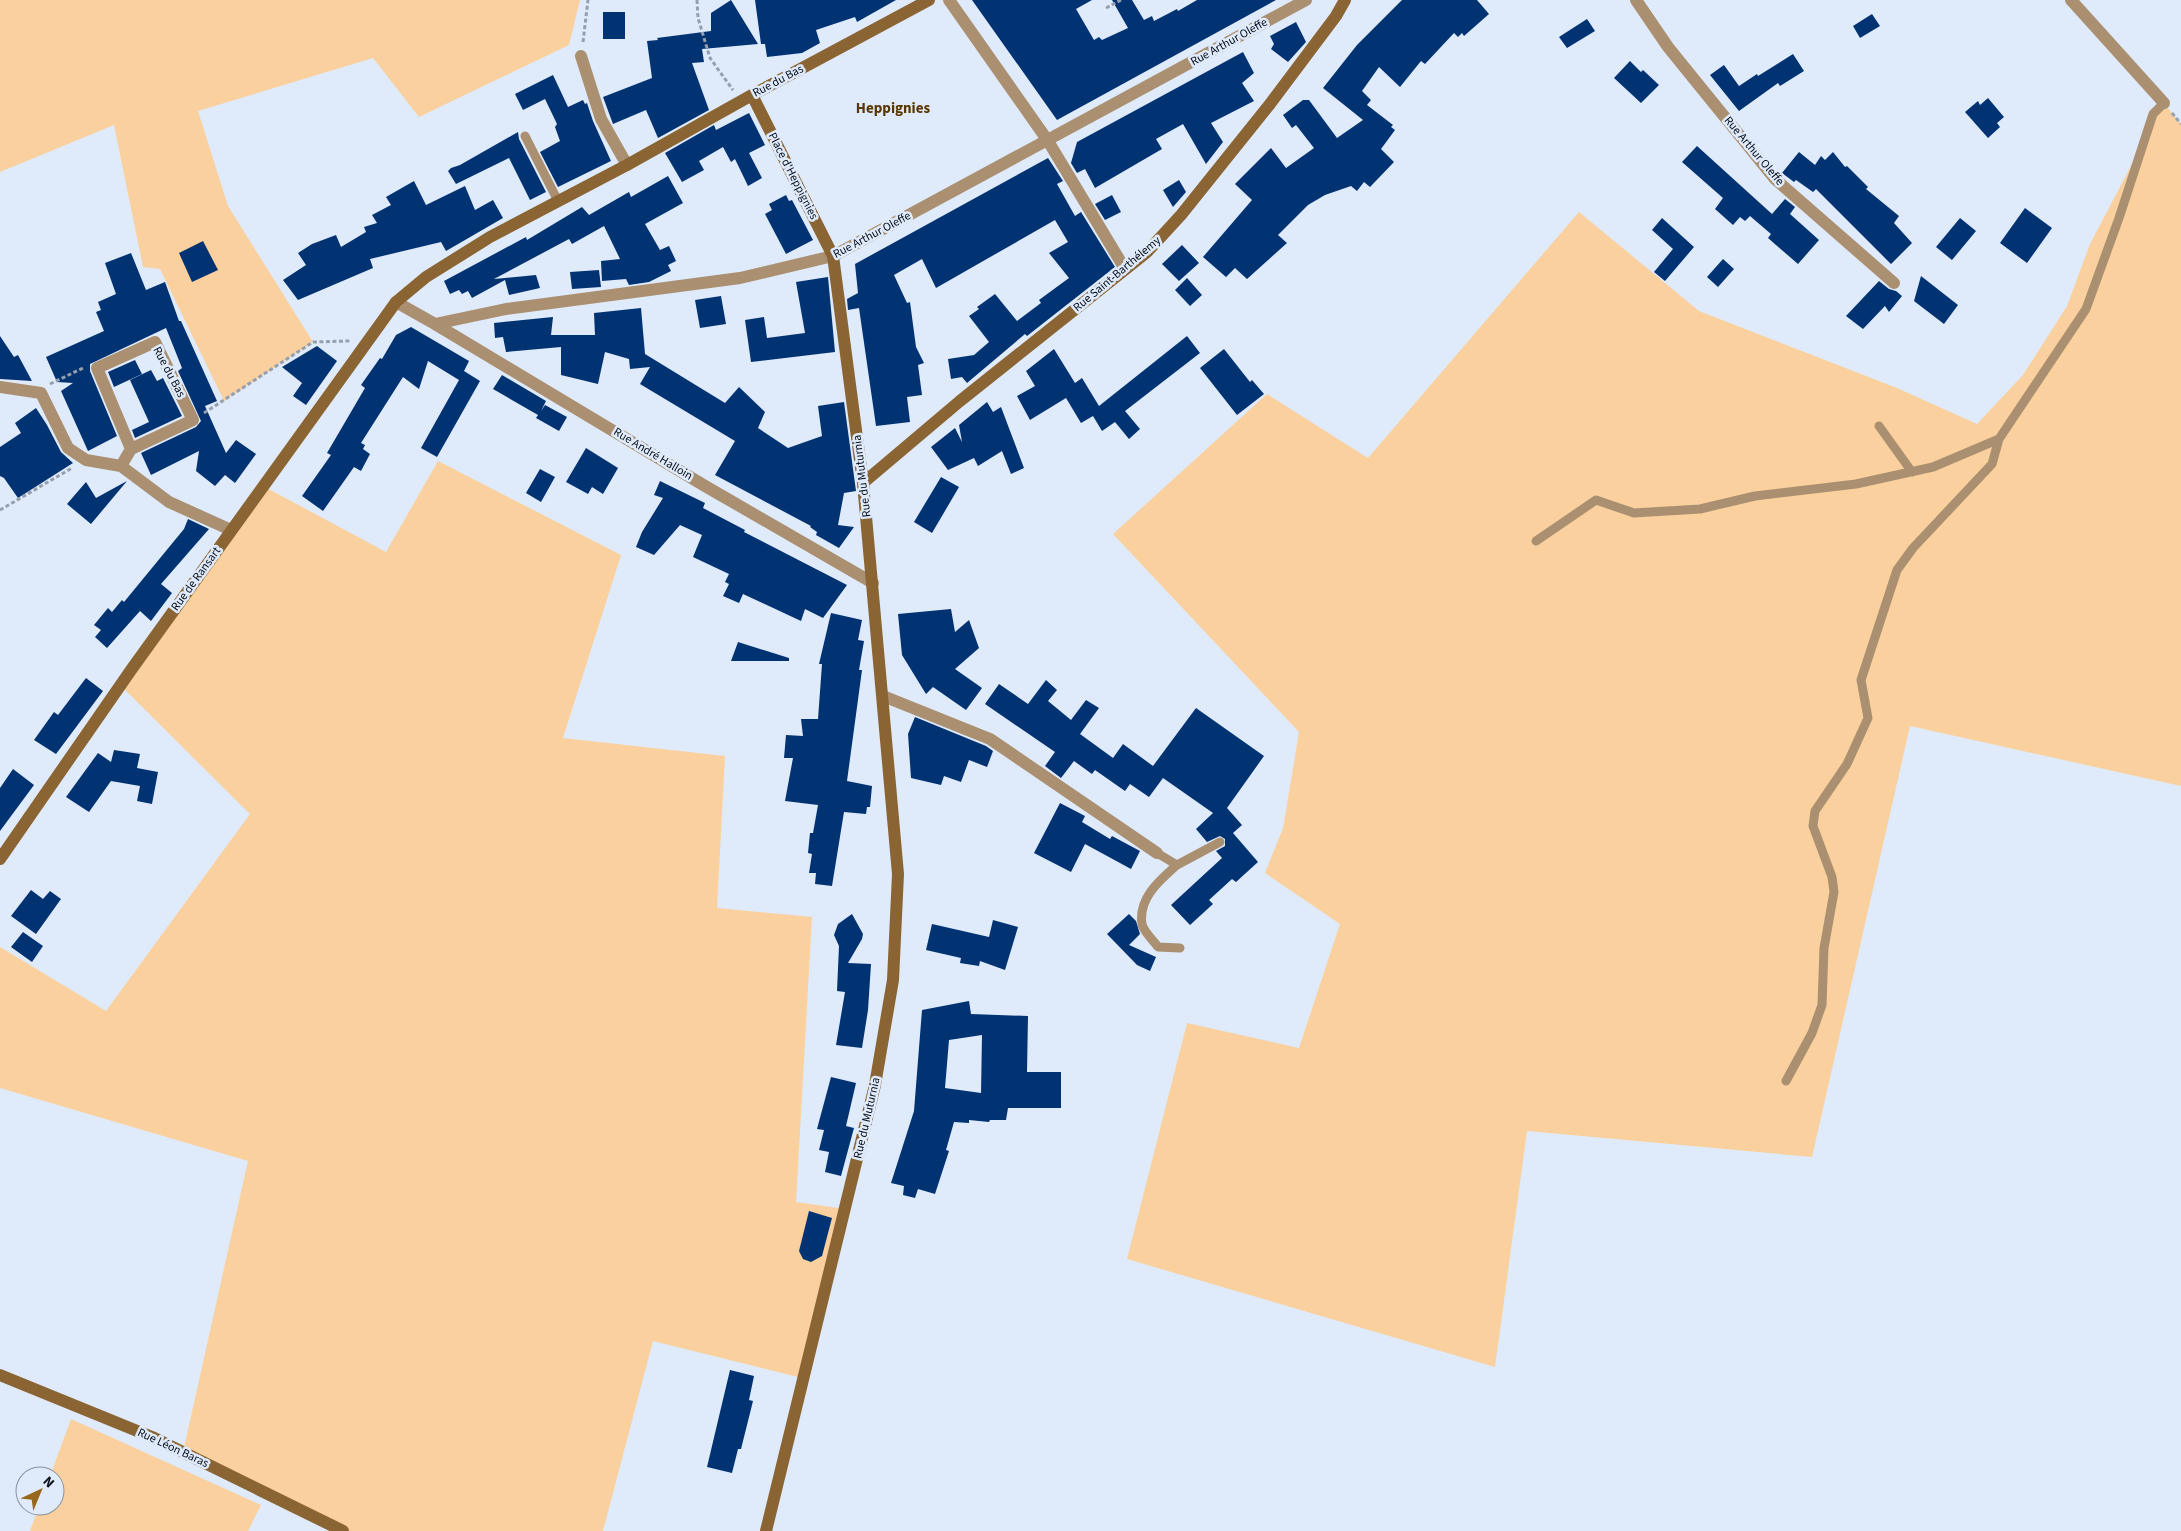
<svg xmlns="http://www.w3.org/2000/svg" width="2181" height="1531" viewBox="0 0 2181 1531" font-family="'Source Sans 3',sans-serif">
<rect width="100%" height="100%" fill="#dfeafb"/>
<path fill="#fad19e" d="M0 0H580L569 45 419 117 373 58 198 111 228 206 313 342 224 401 160 269 143 267 114 125 0 172Z
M2164 103 2181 124V786L1910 726 1812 1157 1527 1131 1495 1367 1127 1259 1187 1023 1299 1048 1340 924 1265 873 1283 828 1299 732 1113 534 1267 394 1368 458 1579 212 1699 311 1897 388 1977 424 2023 375 2067 306 2090 244Z
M438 461 621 555 563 738 725 756 717 908 812 917 796 1202 845 1209 802 1378 653 1341 603 1531H339L183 1452 248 1161 0 1088V947L106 1011 250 814 121 686 263 486 386 552Z
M71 1419 261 1505 248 1531H30L39 1506H55V1476H50Z"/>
<path fill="#013373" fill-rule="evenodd" d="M731 0 758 44 702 49 704 62 692 63 709 110 658 138 646 110 613 124 603 97 652 78 647 41 658 40 657 38 711 31V13Z
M755 0H896L857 22 855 17 816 30 820 43 802 53 767 57 765 44H761Z
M972 0H1092L1076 9 1094 40 1099 37 1102 40 1128 28 1112 0H1132L1144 20 1152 16 1154 21 1177 9 1178 11 1197 0H1276L1057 120Z
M1402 0H1477L1489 14 1464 36 1462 33 1458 37 1454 33 1425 64 1421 61 1400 87 1379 67 1362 91 1371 100 1367 105 1393 125 1391 127 1395 130 1381 149 1394 162 1370 187 1364 182 1357 191 1351 186 1325 195 1308 205 1278 235 1287 243 1247 279 1235 268 1226 277 1203 257 1252 200 1235 184 1271 148 1286 168 1314 148 1296 125 1292 128 1283 115 1303 100H1309L1337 138 1363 120 1323 88 1357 45Z
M603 12H625V39H603Z
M1872 14 1880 26 1860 38 1853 26Z
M1587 19 1595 31 1567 48 1559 37Z
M1296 22 1306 42 1288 62 1271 49 1274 44 1270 36Z
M1243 52 1254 73 1242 83 1254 101 1211 123 1223 142 1206 164 1183 124 1156 139 1162 149 1095 188 1085 169 1077 173 1071 163 1077 142Z
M1793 54 1804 71 1780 86 1778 83 1739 111 1710 75 1724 65 1739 86 1757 74 1758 76Z
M1630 61 1641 72 1643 70 1659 85 1641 103 1614 78Z
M553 75 568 107 583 100 585 104 587 103 593 121 611 161 558 187 540 152 560 141 555 127 557 124 545 99 523 110 515 94Z
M1988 98 2004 117 1997 123 2000 127 1988 138 1965 112 1978 101 1980 105Z
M749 113 765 145 749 153 762 178 748 186 735 159 731 162 723 147 699 161 704 170 682 182 665 153 714 125 716 130Z
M518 132 519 139 546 192 530 200 509 158 456 184 448 171 451 168 460 165Z
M1697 146 1772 214 1785 199 1795 207 1790 214 1819 240 1798 264 1768 238 1771 234 1750 216 1745 221 1740 217 1733 225 1715 209 1723 198 1682 162Z
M1799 152 1815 165 1821 156 1825 160 1833 152 1845 167 1847 166 1868 187 1866 189 1899 216 1894 223 1912 243 1891 264 1816 189 1813 192 1796 180 1794 182 1782 173Z
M1048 158 1063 181 1057 184 1075 216 1081 212 1115 267 1027 336 1025 334 967 383 962 377 951 379 948 359 974 355 989 342 969 316 979 309 977 307 995 294 1017 321 1041 303 1039 300 1069 278 1049 253 1068 242 1055 220 936 288 922 259 894 275 907 303 910 302 916 347 924 363 918 365 922 395 907 397 910 422 876 426 859 308 848 310 847 299 858 293 855 264Z
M668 176 683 203 645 224 660 250 669 246 676 261 668 265 671 271 649 282 629 285 626 279 602 281 601 261 620 259 604 226 572 244 569 239 494 279 536 275 540 288 509 295 505 280 472 298 468 291 462 294 459 290 450 294 444 281 526 237 527 240 582 207 589 215 629 192 631 197Z
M1179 180 1186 192 1173 207 1163 190Z
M414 181 426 205 465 186 475 210 493 200 503 218 446 251 441 242 370 259 373 268 298 300 283 280 306 265 298 253 312 244 336 235 341 247 366 232 364 227 377 223 372 215 391 205 386 197Z
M786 195 789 201 792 200 813 240 786 254 765 214 772 210 769 204Z
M1112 195 1121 212 1105 220 1095 204Z
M2025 208 2052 228 2027 263 2000 243Z
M1662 218 1694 247 1665 281 1654 272 1673 249 1652 230Z
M1960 218 1976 231 1952 260 1936 247Z
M203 241 218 270 192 282 179 253Z
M1182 245 1199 263 1179 281 1162 264Z
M131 253 146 290 165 282 179 321H181L217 401 205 406 226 453 236 440 256 454 235 483 225 475 215 486 196 471 199 451 151 475 141 453 196 427 201 421 178 371 182 368 166 328 90 364V371L117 436 88 451 61 391 73 383 57 382 46 357 104 331 96 312 101 310 98 302 116 294 105 263Z
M1723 259 1734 269 1718 287 1707 277Z
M599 270 601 287 572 289 570 272Z
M1921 276 1958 305 1944 324 1914 301Z
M828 277 835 352 751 362 745 320 764 317 767 338 805 333 796 282Z
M1187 278 1202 295 1190 306 1175 290Z
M1879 281 1889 289 1896 291 1902 296 1889 312 1885 306 1863 329 1846 316Z
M721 296 726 324 700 328 695 300Z
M641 308 645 354 725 403 739 387 765 412 758 428 788 448 822 436 818 406 844 402 856 491 844 493 838 525 854 527 839 548 816 535 817 532 810 527 811 526 715 475 735 441 640 384 650 367 630 369 629 359 605 352 598 384 561 375V347L506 352 503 337 495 338 494 323 553 317 551 335H595L594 313Z
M411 327 469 361 464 371 480 381 437 457 421 448 459 380 428 361 419 389 403 377 361 443 365 445 363 449 370 454 361 471 354 467 323 511 302 496 331 455 327 453 365 388 361 385 380 358 382 359 396 335Z
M0 336 14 357 18 355 32 381 0 379Z
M1187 336 1200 353 1125 411 1140 429 1129 439 1115 422 1102 431 1093 416 1081 423 1066 398 1030 420 1017 396 1035 386 1026 371 1054 349 1075 383 1082 378 1099 406Z
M317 346 337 361 306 405 293 396 302 383 282 367Z
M1224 349 1250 382 1252 380 1264 394 1237 415 1200 368Z
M135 360 142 374 114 387 108 372Z
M151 370 157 381 163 378 182 416 135 438 132 430 149 422 130 380Z
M502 375 546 401 541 411 545 405 567 417 559 431 536 418 538 415 493 389Z
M987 402 993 412 1001 407 1024 468 1011 474 1002 451 978 466 974 458 948 470 931 447 955 428 962 442 959 425Z
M36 408 47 425 61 452 73 463 18 498 4 478 0 476V447L21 433 15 423Z
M586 448 618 468 603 494 592 487 588 494 566 482Z
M540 469 555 477 541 502 526 493Z
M941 477 959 487 932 533 914 522Z
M127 481 91 524 67 504 86 482 96 498Z
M660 481 705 503 703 508 745 530 744 532 847 585 823 618 805 609 801 621 743 594 739 603 723 596 729 584 725 582 729 574 693 557 702 535 680 525 654 555 636 547 642 532 663 498 654 495Z
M188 519 209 529 161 584 172 593 151 621 140 611 107 648 95 637 101 630 94 625 108 608 112 612 122 600 124 602 184 529Z
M951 609 955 632 969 620 979 648 955 669 982 688 966 710 933 687 926 694 902 655 898 614Z
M831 613 862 620 858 640 864 641 859 670H862L847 781 872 786 870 807H867L866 814 844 812 832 886 815 884 816 873H809L812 854 808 853 810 833H813L818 805 785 801 793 758H784L786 735 803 736 801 719H818L822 664H819Z
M738 642 789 658V661H731Z
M86 678 103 691 56 754 34 740 54 712 58 715Z
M1046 680 1057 690 1048 701 1071 720 1086 700 1099 708 1080 734 1113 758 1123 744 1153 766 1196 708 1264 756 1227 808 1242 825 1233 833 1258 862 1236 882 1232 879 1209 900 1213 904 1190 925 1171 905 1222 858 1216 851 1225 846V839L1220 836 1207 842 1196 829 1213 813 1163 778 1149 797 1130 784 1125 791 1095 770 1092 774 1074 761 1061 778 1045 766 1055 752 985 704 999 684 1028 704Z
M915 717 986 746 993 751 987 767 969 760 961 782 944 776 941 785 911 778 908 734Z
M114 750 140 754 137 768 158 772 152 804 137 801 140 786 111 781 89 812 66 797 98 753 111 762Z
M13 769 34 785 0 831V788Z
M1060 803 1085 816 1082 822 1110 839 1112 836 1140 851 1131 869 1085 844 1071 872 1034 853Z
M31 890 43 899 50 891 61 899 36 934 11 916Z
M852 914 863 934 862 939 848 963 871 964 868 1010 862 1048 836 1045 845 992 837 991 839 946 834 935 838 924Z
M1129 914 1136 921 1140 934 1129 945 1156 957 1150 971 1137 965 1107 934Z
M993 920 1018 927 1005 970 980 961 979 966 960 963 961 958 926 950 932 924 989 937Z
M23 932 43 946 32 962 11 947Z
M969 1001 971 1014 1028 1016 1027 1072H1061V1108H1008L1006 1120H990L989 1122 969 1120V1123L954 1122 946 1150 949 1151 935 1194 918 1189 915 1198 903 1195 904 1186 891 1183 914 1111 922 1010ZM982 1035 981 1093 945 1088 949 1040Z
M831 1077 856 1083 846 1126 854 1128 841 1176 825 1172 829 1152 819 1150 824 1130 817 1129Z
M809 1211 832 1218 822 1256 811 1262 803 1259 799 1251Z
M730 1370 754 1376 749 1400 753 1401 741 1449H738L732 1473 707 1467Z"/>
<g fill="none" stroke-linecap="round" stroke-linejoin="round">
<path stroke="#959fad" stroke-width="3" stroke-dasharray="4 2.5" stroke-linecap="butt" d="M697 0 698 18 710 58 733 90
M1106 8 1121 0
M583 42 588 0
M2172 113 2181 124
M50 384 83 368
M204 413 313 342 350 341
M0 510 72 468"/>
<path stroke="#aa9070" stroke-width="9" d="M525 136 558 201
M1879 426 1912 472
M1536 541 1596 500 1634 513 1700 509 1755 496 1856 484 1933 467 1999 439
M1157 853 1177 865 1220 842
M1177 865C1160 880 1138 898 1142 924 1143 931 1153 940 1158 947L1180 948
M1786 1081 1812 1033 1822 1005 1824 948 1834 892 1832 877 1813 826 1815 811 1847 764 1868 718 1861 680 1897 570 1913 548 1992 464 1999 439 2086 309 2119 218 2153 114 2164 103"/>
<path stroke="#aa9070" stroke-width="12" d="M949 0 1048 141 1125 269
M1636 0 1668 47 1775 179 1894 283
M2071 0 2164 103
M581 56 601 119 627 165
M396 302 435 324 506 309 740 278 833 256 1306 0
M435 324 705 486 873 583
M0 387 41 393 68 448 86 460 121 466 169 502 231 530
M121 466 131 449 193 420 155 342 97 368 131 449
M883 696 990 739 1157 853"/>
<path stroke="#8a6533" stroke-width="12" d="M752 95 833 256 863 483 898 874 893 980 875 1085 766 1531
M863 483 960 401 1147 252 1181 215 1270 104 1336 16 1345 0
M0 859 131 670 396 302 426 277 490 237 627 165 752 95 929 0
M0 1375 152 1437 343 1531"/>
</g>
<g text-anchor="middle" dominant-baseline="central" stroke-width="5" stroke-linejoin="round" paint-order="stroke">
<g font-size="12" fill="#090f18" stroke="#dfeafb">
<text transform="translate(1229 42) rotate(-29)">Rue Arthur Oleffe</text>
<text transform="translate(778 81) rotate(-28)">Rue du Bas</text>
<text transform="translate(1754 151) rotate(50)">Rue Arthur Oleffe</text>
<text transform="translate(793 176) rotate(63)">Place d'Heppignies</text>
<text transform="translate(872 235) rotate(-28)">Rue Arthur Oleffe</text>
<text transform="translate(1117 274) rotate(-40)">Rue Saint-Barthélemy</text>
<text transform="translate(169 372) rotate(62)">Rue du Bas</text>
<text transform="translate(653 454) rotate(31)">Rue André Halloin</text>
<text transform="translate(862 476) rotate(-97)">Rue du Muturnia</text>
<text transform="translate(196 579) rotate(-54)">Rue de Ransart</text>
<text transform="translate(867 1118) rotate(-77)">Rue du Muturnia</text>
<text transform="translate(173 1448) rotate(25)">Rue Léon Baras</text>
</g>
<g font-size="15" font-weight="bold" fill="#593700" stroke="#dfeafb">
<text x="893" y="108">Heppignies</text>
</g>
</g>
<g transform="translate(40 1491) rotate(44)"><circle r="24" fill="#dfeafb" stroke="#8992a0"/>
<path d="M0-4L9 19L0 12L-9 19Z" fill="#99671b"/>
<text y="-8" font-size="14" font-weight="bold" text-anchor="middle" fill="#090f18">N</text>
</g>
</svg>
